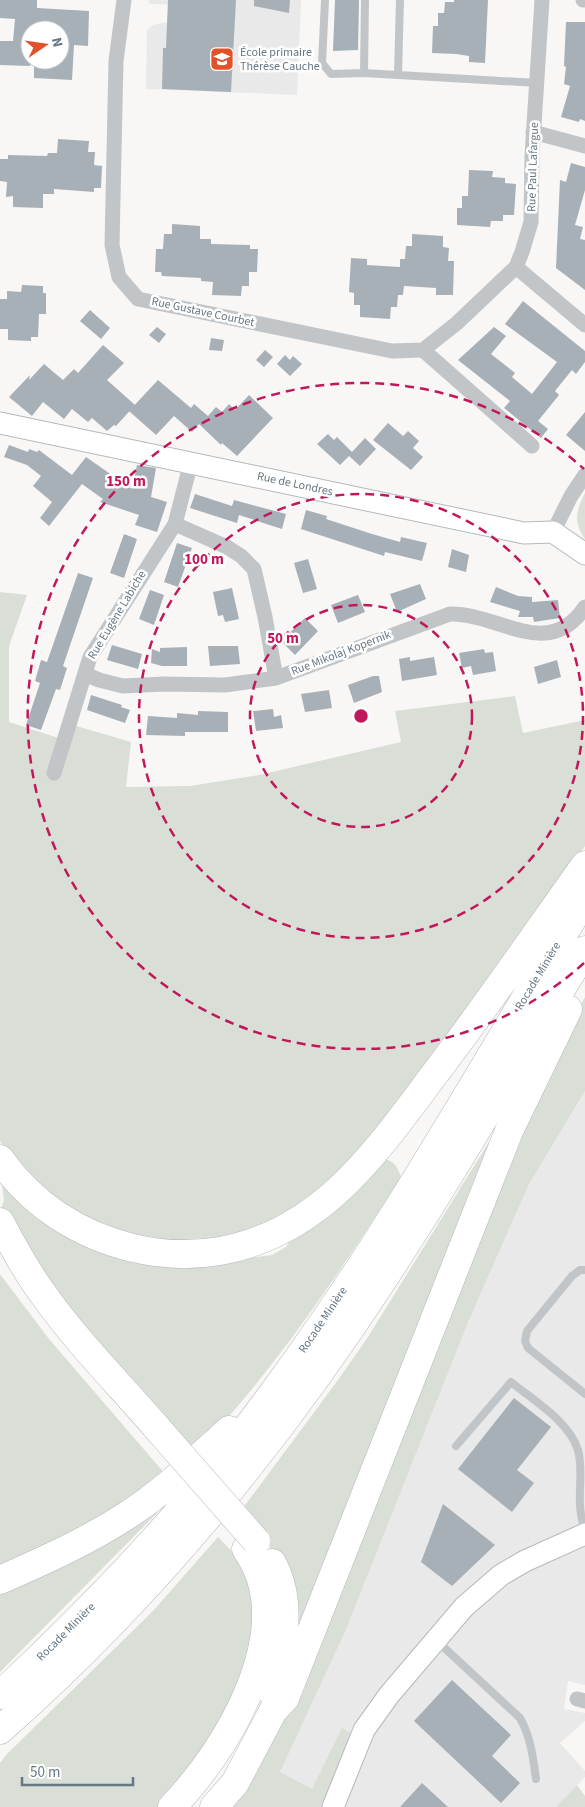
<svg xmlns="http://www.w3.org/2000/svg" width="585" height="1807" viewBox="0 0 585 1807" font-family="'Source Sans 3',sans-serif">
<rect width="100%" height="100%" fill="#f8f7f5"/>
<path fill="#e8e9e8" d="M148 0H301L297 95 146 89 147 30 153 25 167 22 188 5 150 4Z
M585 1091V1685L568 1681 564 1709 585 1713V1721L560 1743 585 1771V1777L556 1807H261L271 1791 345 1632 469 1320 529 1184Z"/>
<path fill="#d9ded6" d="M585 493V539C573 522 576 510 585 493Z
M0 592 27 595 9 646V722L68 741 73 725 131 742 126 787 190 786 259 775 401 742 395 711 515 696 523 733 585 720V846L373 1146 296 1215 220 1241 145 1242 70 1214 14 1163 0 1141Z
M585 997V1091L529 1184 469 1320 345 1632 280 1772 312 1789 342 1728 354 1735 325 1807H227L556 1051Z
M497 1129 299 1634 276 1555 240 1512 338 1380 368 1337Z
M378 1158C392 1160 396 1162 401 1177 350 1256 298 1335 237 1407 223 1424 205 1440 189 1456L80 1334 1 1209 4 1200 2 1184 37 1209 211 1263 272 1255 286 1247 296 1231Z
M0 1274 49 1339 166 1475 108 1517 0 1572Z
M151 1505 157 1513 0 1672V1588Z
M218 1537 246 1566 257 1607 242 1693 163 1807H0V1763L7 1754 153 1611Z
M577 1785 585 1796V1807H556Z"/>
<path fill="#a7b0b6" d="M0 0H37V8L89 11 88 46 74 45 72 80 34 78V60H60V30H30V66L0 65V41H13L15 19 0 18Z
M168 0H236L231 92 162 89 163 48H166Z
M254 0H290L289 13 254 6Z
M335 0H359L358 50 333 51Z
M454 0H488L485 63 469 62V56L456 54 432 53 433 26H438V13H444L445 2H454Z
M566 22H585V121L580 119 579 122 561 117 570 86 564 84 566 67 564 66Z
M58 139 89 141 88 152H95L94 165 102 166 101 188H94V192L54 189V194H43V208L13 207V196L6 197 7 182 0 181V159H8V155L47 156 48 153H57Z
M571 163 585 167V190L575 225 583 227 580 239 585 240V290L556 268 560 180 566 182Z
M469 170 493 171 492 177 505 178V183L516 184 514 215H503V221H491L490 227 457 225V208H462V196H468Z
M172 224 200 226V239H211V244L250 245V249H258L257 272H249V286H242L241 296 212 295 213 282 201 281V278L162 276 161 272H155L156 249H163L164 234H172Z
M412 234 443 236V247L449 248 448 261H454L453 295H436V288L404 286 403 295H398L397 307H391L390 319 360 317V305H354V293L349 292 351 258 367 259V265L400 267V259H405L406 246H412Z
M22 285 43 286V293H46V314H39L38 337H31V341L8 340V329H0V299H7V291L21 292Z
M523 301 585 351V362L576 374 572 370 555 391 559 395 538 421 548 429 541 438 504 408 510 401 458 360 494 327 506 336 491 354 515 373 512 377 532 394 557 362 505 324Z
M90 310 110 328 101 339 80 321Z
M157 327 166 334 159 343 149 335Z
M211 338 224 340 222 351 209 350Z
M103 345 124 363 107 380 135 405 116 426 114 425 107 431 92 418 88 422 72 409 64 419 43 402 32 416 9 397 30 375 29 380 44 364 63 380 74 369 78 373Z
M265 350 273 357 264 367 256 360Z
M285 355 290 360 293 356 302 364 290 376 277 364Z
M158 380 191 408 194 404 208 416 216 407 222 412 229 404 235 410 249 395 273 418 237 456 222 443 221 445 199 424 192 432 174 416 156 435 129 411Z
M585 412V451L566 435Z
M388 423 403 436 408 431 419 441 413 448 423 457 411 470 373 440Z
M328 434 334 440 337 437 352 452 365 438 376 449 360 466 349 456 340 465 317 444Z
M9 445 28 452 29 449 37 452 39 450 72 475 86 457 132 489 137 465 156 468 151 497 167 502 157 532 135 525 139 515 100 502 103 499 82 484 49 526 40 518 52 502 33 486 41 476 27 465 4 457Z
M195 494 232 506 234 500 286 514 282 529 239 515 237 523 190 508Z
M306 510 327 516 326 519 372 534 400 542 401 537 427 543 422 561 385 552 384 556 301 529Z
M124 534 137 539 124 578 110 573Z
M177 543 192 548 178 587 164 582Z
M452 549 469 555 466 572 448 567Z
M308 559 317 589 303 593 294 563Z
M78 573 93 578 63 666 67 668 60 690 56 689 41 730 26 725 40 683 35 681 41 660 47 662Z
M420 584 426 599 397 612 390 594Z
M496 587 518 596 532 597V602L558 600 560 618 534 622 533 617H518L520 611 490 602Z
M232 588 239 619 225 622 223 615 218 616 213 592Z
M150 590 164 595 154 625 139 619Z
M358 595 365 612 338 623 331 605Z
M305 618 318 631 295 655 281 641Z
M112 645 142 654 138 669 107 660Z
M208 646H238L240 664 210 666Z
M187 647V666H162L151 663 152 649 160 652V648Z
M484 649 485 653 493 652 496 671 473 675 471 666 462 668 459 653Z
M410 657V661L434 657 437 675 402 681 399 659Z
M557 660 561 677 538 684 534 667Z
M373 676H379L382 692 354 703 348 685Z
M329 690 332 708 305 712 301 694Z
M91 695 122 705 121 707 130 710 125 723 87 710Z
M273 709 274 717 281 715 283 728 256 731 253 711Z
M198 711 228 712V732H185V736L146 735 148 716 177 718V713L198 715Z
M514 1398 551 1427 517 1470 534 1483 512 1512 458 1469Z
M443 1504 495 1545 452 1586 421 1562Z
M452 1680 511 1735 492 1756 520 1783 501 1803 414 1721Z
M422 1783 448 1807H400Z"/>
<g fill="none" stroke-linecap="round" stroke-linejoin="round">
<g stroke="#b3b9bd" stroke-width="23">
<path id="secondary" d="M0 423 524 533 553 532 585 554
M333 1807 364 1730 389 1695 464 1607 501 1575 525 1561 585 1534"/>
</g>
<g stroke="#b4b8bb" stroke-width="29">
<path id="highway" d="M0 1159C32 1205 79 1235 133 1248 162 1255 191 1256 220 1251 327 1232 382 1143 443 1063 492 998 538 931 585 865
M0 1222C13 1247 26 1271 43 1294 77 1342 119 1384 157 1428
M0 1580C43 1561 86 1542 126 1516 164 1492 196 1460 229 1430
M271 1691C283 1648 294 1603 272 1563
M0 1695C75 1625 148 1551 213 1471 356 1294 468 1093 585 898
M0 1730C117 1627 221 1509 312 1383 412 1245 496 1096 585 950
M172 1807C228 1749 302 1627 246 1549
M214 1807 235 1783 273 1711 285 1698 509 1131 568 1009"/>
</g>
<path stroke="#c1c5c8" stroke-width="8" d="M325 0 322 63 331 74 364 73
M365 0 364 73 537 83
M398 74 400 0
M585 1270H580L572 1276 527 1331 525 1341 528 1348 585 1394
M456 1446 511 1382C533 1400 569 1421 578 1450 585 1476 574 1500 585 1530
M437 1641 520 1718C531 1738 533 1757 536 1779"/>
<path stroke="#c1c5c8" stroke-width="15" d="M124 0 116 61 112 245 119 277 138 299 392 351 423 350
M583 0H585
M533 132 585 146
M516 267 585 325
M423 350 457 323 516 267 522 252 531 222 532 156 542 0
M423 350 532 446
M175 524 227 547 241 556 254 569 265 617 276 678
M553 532 571 496 585 475
M85 674 99 680 123 686 164 684 225 685 276 678 450 614C499 613 548 662 585 607
M54 773 90 657 175 524 191 462
M577 1699 585 1701"/>
<use href="#secondary" stroke="#fff" stroke-width="21"/>
<use href="#highway" stroke="#fff" stroke-width="28"/>
<g stroke="#b4b8bb" stroke-width="29" stroke-linecap="butt">
<path id="highway-bridge" d="M157 1428 256 1541"/>
</g>
<use href="#highway-bridge" stroke="#fff" stroke-width="28"/>
</g>
<g fill="none" stroke="#c2185b" stroke-width="2.5" stroke-dasharray="9 6">
<circle cx="361" cy="716" r="111"/>
<circle cx="361" cy="716" r="222"/>
<path d="M584 963A333 333 0 1 1 584 469"/>
</g>
<defs>
<g id="school-square" transform="scale(1.25)"><rect x="-9" y="-9" width="18" height="18" rx="4" fill="#e1522b" stroke="#fff"/><path d="M0-5L7-2L0 1L-7-2ZM-4 1L0 2.5L4 1V4Q0 6-4 4Z" fill="#fff"/></g>
</defs>
<g fill-rule="evenodd">
<use href="#school-square" x="222" y="59"/>
</g>
<g text-anchor="middle" dominant-baseline="central" stroke-width="5" stroke-linejoin="round" paint-order="stroke">
<g font-size="12" fill="#677885" stroke="#fff" text-anchor="start">
<text x="240" y="52">École primaire<tspan x="240" dy="14">Thérèse Cauche</tspan></text>
</g>
<g font-size="12" fill="#677885" stroke="#fff">
<text transform="translate(533 167) rotate(-88)">Rue Paul Lafargue</text>
<text transform="translate(203 312) rotate(12)">Rue Gustave Courbet</text>
<text transform="translate(295 484) rotate(12)">Rue de Londres</text>
<text transform="translate(117 615) rotate(-59)">Rue Eugène Labiche</text>
<text transform="translate(341 653) rotate(-21)">Rue Mikolaj Kopernik</text>
<text transform="translate(538 976) rotate(-59)">Rocade Minière</text>
<text transform="translate(323 1320) rotate(-56)">Rocade Minière</text>
<text transform="translate(66 1632) rotate(-45)">Rocade Minière</text>
</g>
</g>
<circle cx="361" cy="716" r="8" fill="#c2185b" stroke="#fff" stroke-width="2.5"/>
<g font-size="15" text-anchor="middle" font-weight="bold" fill="#c2185b" stroke="#fff" stroke-width="5" stroke-linejoin="round" paint-order="stroke">
<text x="126" y="486">150 m</text>
<text x="204" y="564">100 m</text>
<text x="283" y="643">50 m</text>
</g>
<g transform="translate(45 45) rotate(77)"><circle r="24" fill="#ffffff" stroke="#c2c9ce"/>
<path d="M0-4L9 19L0 12L-9 19Z" fill="#e1522b"/>
<text y="-8" font-size="14" font-weight="bold" text-anchor="middle" fill="#677885">N</text>
</g>
<path d="M22 1777v8h111v-8" fill="none" stroke="#677885" stroke-width="2.5"/>
<text x="30" y="1777" font-size="15" fill="#677885" stroke="#ffffff" stroke-width="4" paint-order="stroke">50 m</text>
</svg>
